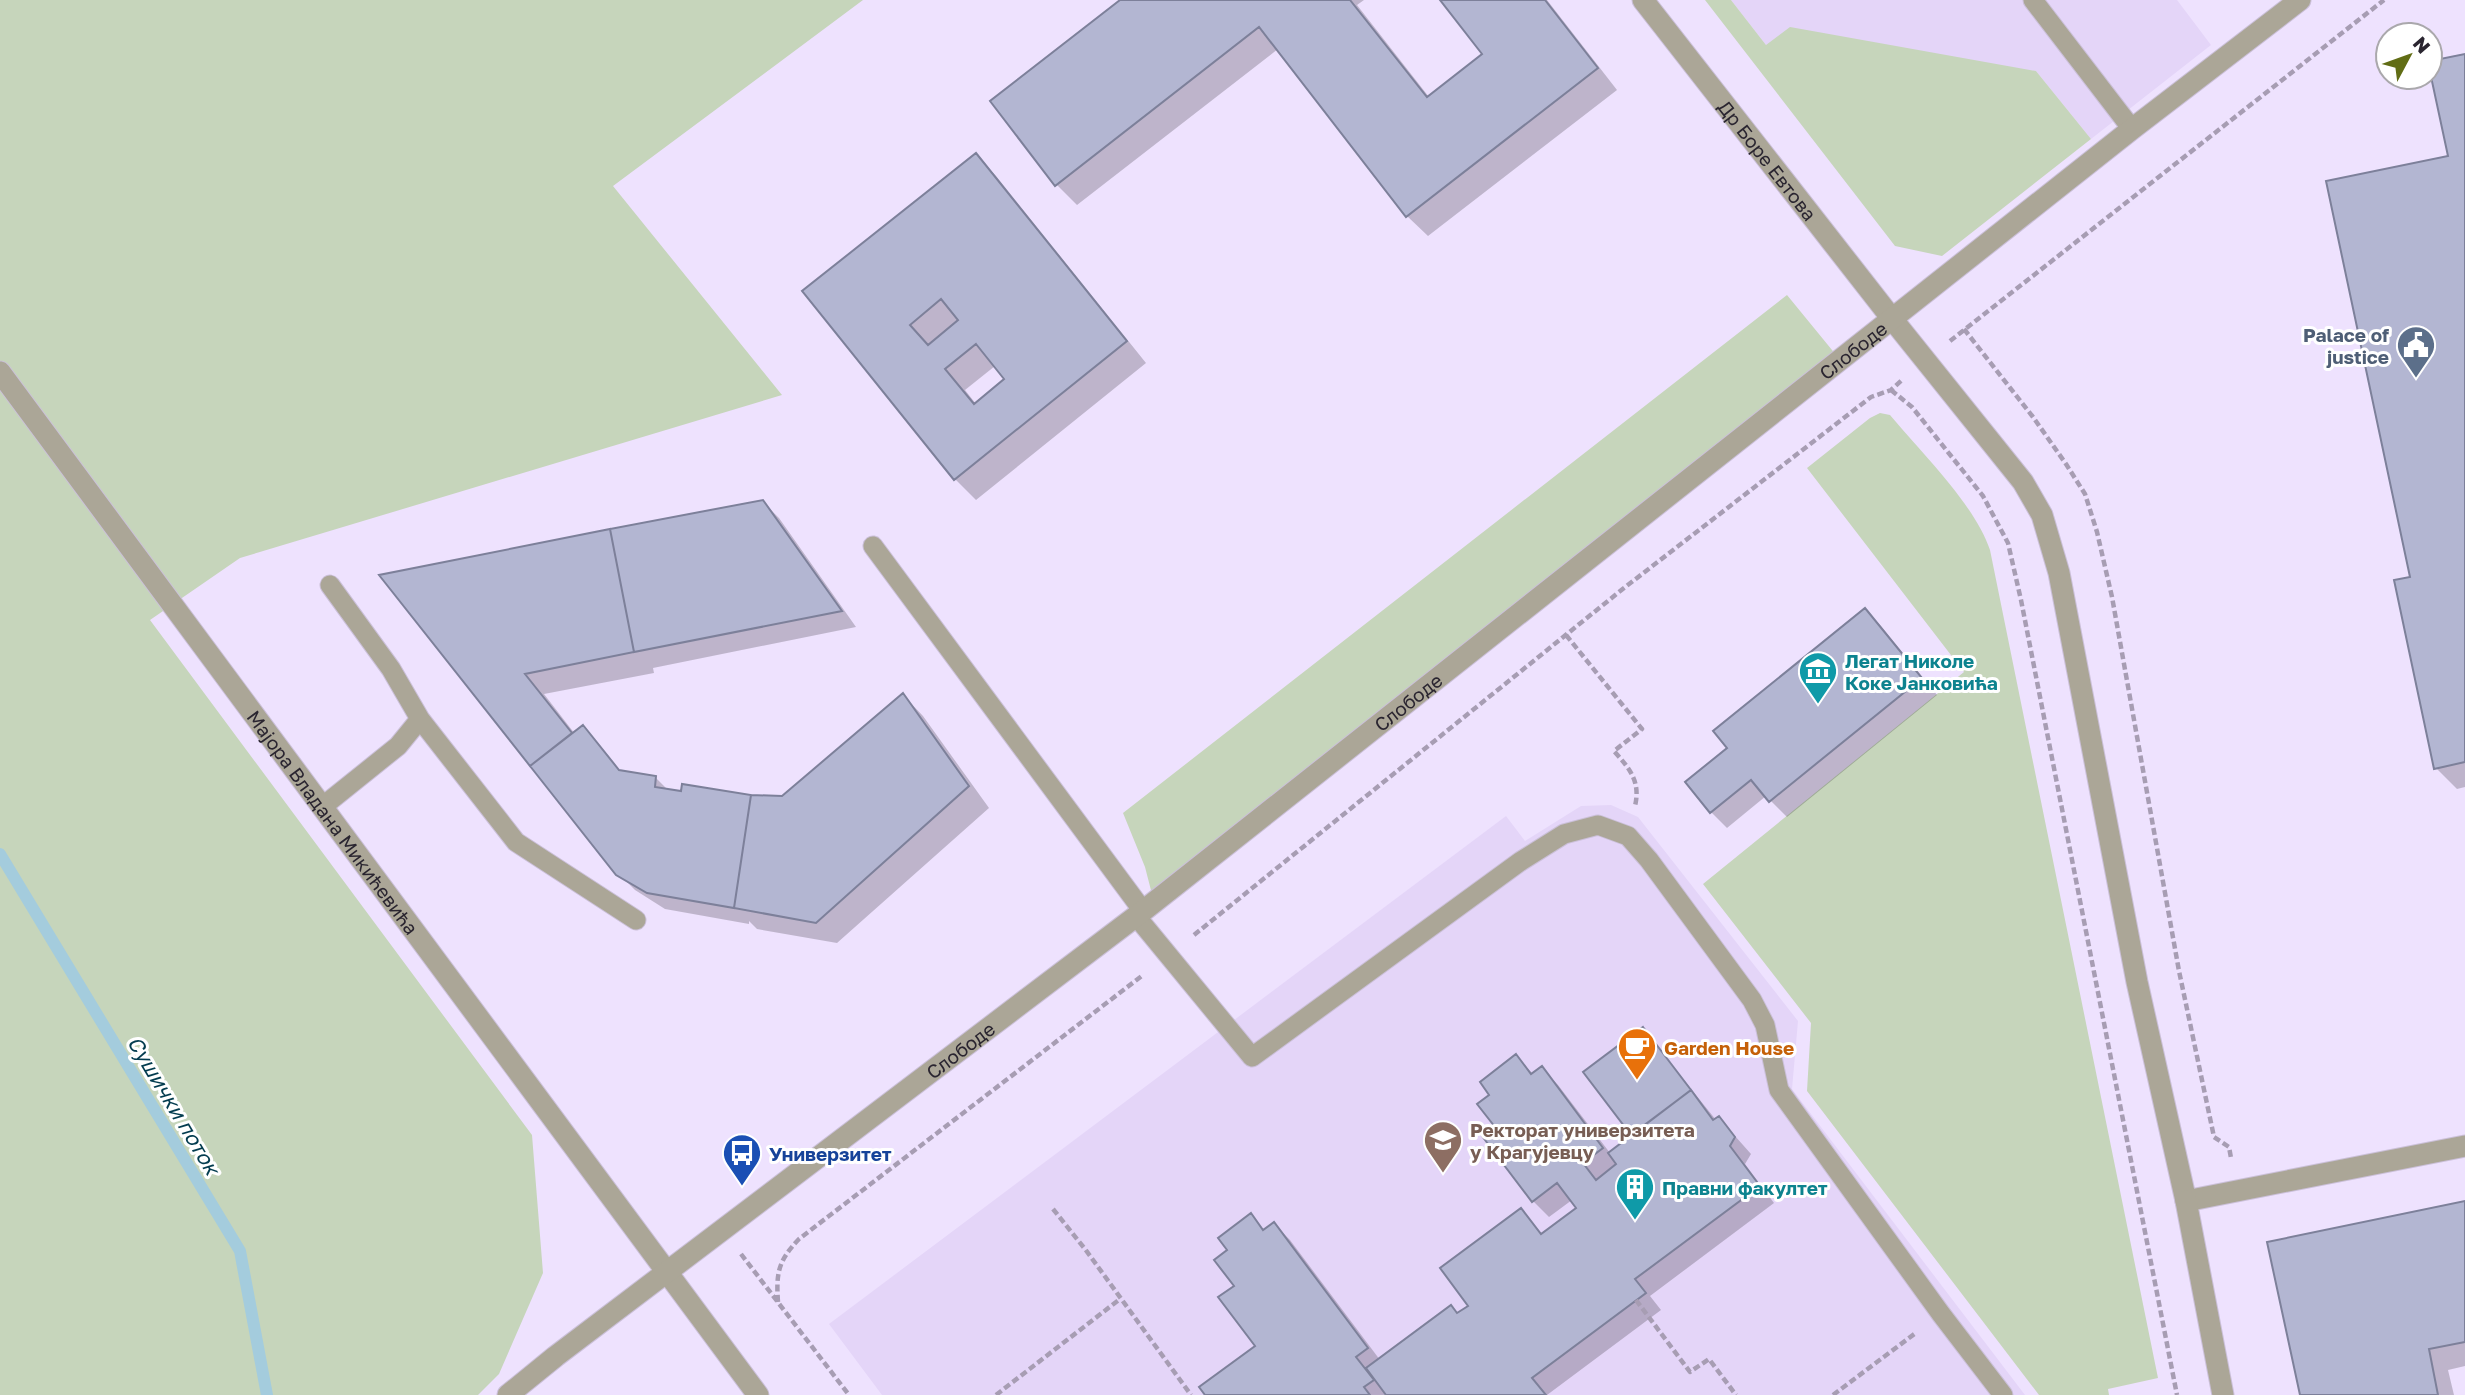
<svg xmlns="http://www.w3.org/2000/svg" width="2465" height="1395" viewBox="0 0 2465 1395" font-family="'Golos Text',sans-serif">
<rect width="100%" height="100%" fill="#eee2fe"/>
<path fill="#e4d5f8" d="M1731 0H2177L2211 45 2091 139 2036 71 1766 45Z
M1611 805 1638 817 1798 1021 1792 1089 2025 1395H882L829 1324 1506 816 1525 841 1581 806Z"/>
<path fill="#c6d5bb" d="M0 0H863L613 186 782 395 240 558 150 620 532 1135 543 1273 499 1374 478 1395H0Z
M1705 0H1731L1766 45 1790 27 2036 71 2091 139 1942 256 1895 246Z
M1787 295 1841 361 1154 902 1145 867 1123 813Z
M1880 413 1890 415C1921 452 1975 505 1990 550L2158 1378 2108 1389 2109 1395H2039L1807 1091 1811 1023 1703 884 1964 672 1807 468 1870 418Z"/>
<path fill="#0003" fill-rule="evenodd" d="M1123 0H1364L1357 5 1429 97 1484 54 1442 0H1547L1617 90 1428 236 1407 216 1278 49 1077 205 1057 185Z
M2465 56V787L2457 789 2436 768 2412 578 2450 157 2430 63Z
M976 155 996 176 1146 363 976 500 955 479 805 291ZM995 366 1006 379 976 404 965 390Z
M763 502 779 518 856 627 653 668 654 673 544 694 575 734 583 728 622 773 656 778 669 791 783 798 903 695 923 716 989 808 837 943 757 929 749 921V924L665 909 635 890 618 873 382 576Z
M1865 610 1881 626 1937 695 1787 817 1766 796 1727 828 1711 812 1729 748Z
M1643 1029 1716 1120 1719 1118 1751 1154 1745 1164 1774 1203 1650 1296 1661 1310 1547 1395H1207L1257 1346 1236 1286 1230 1250 1250 1216 1265 1231 1274 1224 1290 1240 1380 1360 1470 1306 1521 1210 1543 1235 1578 1208 1572 1200 1549 1217 1533 1201 1498 1127 1492 1096 1516 1056 1534 1075 1542 1069 1558 1085 1610 1153 1634 1136 1586 1072Z
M2465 1203V1366L2448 1370 2454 1395H2302Z"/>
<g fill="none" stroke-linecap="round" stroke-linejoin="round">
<path stroke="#a4ccdd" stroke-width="12" d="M0 854 240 1251 267 1395"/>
</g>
<path fill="#b3b6d2" stroke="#7d809a" stroke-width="2" fill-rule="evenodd" d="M1120 0H1350L1427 97 1482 54 1440 0H1545L1598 68 1406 217 1259 27 1055 186 990 101Z
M2465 54V762L2434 769 2394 580 2410 577 2326 181 2448 156 2430 72V61Z
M976 153 1127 341 954 480 802 291ZM941 299 958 320 928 345 910 325ZM976 344 1004 379 974 404 945 369Z
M763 500 842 611 634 652 610 529Z
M610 529 634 652 525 674 572 733 530 766 379 575Z
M1865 608 1922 678 1769 802 1751 780 1710 813 1685 782 1727 748 1713 731Z
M903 693 969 786 816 923 734 908 751 795 782 796Z
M583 725 619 770 656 776 655 787 681 791 682 784 751 795 734 908 647 893 616 875 530 766Z
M1643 1027 1691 1090 1631 1135 1583 1072Z
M1516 1054 1531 1074 1542 1066 1603 1148 1583 1163 1596 1180 1616 1164 1608 1153 1691 1090 1713 1120 1719 1116 1735 1137 1730 1146 1760 1186 1635 1279 1646 1293 1532 1378 1546 1395H1386L1366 1368 1451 1305 1457 1313 1468 1306 1440 1268 1521 1208 1541 1234 1576 1208 1557 1183 1532 1202 1482 1136 1495 1127 1477 1104 1489 1095 1480 1082Z
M2465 1201V1342L2429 1349 2438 1395H2300L2267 1242Z
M1251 1213 1263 1230 1274 1222 1368 1348 1356 1357 1374 1380 1364 1387 1370 1395H1205L1199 1387 1255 1346 1218 1297 1234 1286 1214 1260 1227 1250 1218 1238Z"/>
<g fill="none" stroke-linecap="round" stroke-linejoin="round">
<g stroke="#cbc0d9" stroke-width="21">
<path id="service" d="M2033 0 2132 129
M873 546 1143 911
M420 719 516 842 636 920
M322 807 398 746 420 719 391 669 330 585
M1136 916 1252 1057 1521 861 1564 834 1598 825 1628 836 1649 860 1752 1000 1765 1025 1779 1090 1941 1314 2003 1395"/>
</g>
<g stroke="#cbc0d9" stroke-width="23">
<g id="minor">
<path id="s1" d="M1643 0 1893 320 2023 482 2042 515 2059 573 2137 982 2186 1201 2465 1146"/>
<path id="s2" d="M0 372 758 1395"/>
<path d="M2186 1201 2223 1395"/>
</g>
</g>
<g stroke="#cbc0d9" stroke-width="23">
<g id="tertiary">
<path id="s3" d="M508 1395 556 1356 1143 911 2132 129 2300 0"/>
</g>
</g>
<path stroke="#a79db3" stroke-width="4.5" stroke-dasharray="7 3.5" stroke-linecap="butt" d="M1964 329 2033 417 2066 464 2085 494 2097 532 2112 597 2179 971 2214 1137 2229 1147 2231 1158
M1950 341 2384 0
M1891 390 1912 407 1983 496 2008 543 2021 600 2177 1395
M1566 635 1642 729 1614 751C1629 768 1641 781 1635 806
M1194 935 1624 588 1871 397 1891 390 1902 380
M1053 1209 1085 1249 1191 1395
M741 1254 849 1395
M1636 1300 1690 1372 1709 1359 1736 1395
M778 1302C776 1273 778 1261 799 1239L1143 975
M996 1395 1120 1299
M1833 1395 1917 1332"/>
<use href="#service" stroke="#aba697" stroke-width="19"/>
<use href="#minor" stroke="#aba697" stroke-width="21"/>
<use href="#tertiary" stroke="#aba697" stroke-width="21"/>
</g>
<defs>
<g id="civic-pin" transform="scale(2.0125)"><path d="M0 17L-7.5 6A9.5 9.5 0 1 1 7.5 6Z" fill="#5c6f8a" stroke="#fff"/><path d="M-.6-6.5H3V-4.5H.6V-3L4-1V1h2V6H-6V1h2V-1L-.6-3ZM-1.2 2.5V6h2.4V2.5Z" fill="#fff"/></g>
<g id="museum-pin" transform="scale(2.0125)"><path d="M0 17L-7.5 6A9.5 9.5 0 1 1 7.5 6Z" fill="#0f9aa8" stroke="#fff"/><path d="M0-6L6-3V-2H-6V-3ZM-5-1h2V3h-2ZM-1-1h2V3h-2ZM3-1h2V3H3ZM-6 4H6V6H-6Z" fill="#fff"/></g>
<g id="cafe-pin" transform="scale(2.0125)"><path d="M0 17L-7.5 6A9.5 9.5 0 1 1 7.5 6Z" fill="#e8710a" stroke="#fff"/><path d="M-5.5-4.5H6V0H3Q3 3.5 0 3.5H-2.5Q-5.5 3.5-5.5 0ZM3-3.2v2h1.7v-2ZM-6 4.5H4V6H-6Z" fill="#fff"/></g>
<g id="university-pin" transform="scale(2.0125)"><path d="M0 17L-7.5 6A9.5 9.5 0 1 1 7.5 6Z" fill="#8d6e63" stroke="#fff"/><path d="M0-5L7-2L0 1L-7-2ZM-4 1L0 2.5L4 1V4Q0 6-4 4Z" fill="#fff"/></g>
<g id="bus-pin" transform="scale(2.0125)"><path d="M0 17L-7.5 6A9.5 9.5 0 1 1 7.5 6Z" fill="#1a4fb4" stroke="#fff"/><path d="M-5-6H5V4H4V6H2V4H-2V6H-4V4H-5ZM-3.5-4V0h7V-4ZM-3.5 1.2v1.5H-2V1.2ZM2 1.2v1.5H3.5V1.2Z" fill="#fff"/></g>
<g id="building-pin" transform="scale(2.0125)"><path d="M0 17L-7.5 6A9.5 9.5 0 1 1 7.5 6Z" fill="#0f9aa8" stroke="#fff"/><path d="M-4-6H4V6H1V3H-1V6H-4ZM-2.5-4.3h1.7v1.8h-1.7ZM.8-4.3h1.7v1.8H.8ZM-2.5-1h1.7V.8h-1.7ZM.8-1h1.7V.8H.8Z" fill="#fff"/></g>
</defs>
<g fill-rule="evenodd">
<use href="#civic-pin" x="2416" y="345"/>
<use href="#museum-pin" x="1818" y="671"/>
<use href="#cafe-pin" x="1637" y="1047"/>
<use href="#university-pin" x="1443" y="1140"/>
<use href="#bus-pin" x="742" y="1153"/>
<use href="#building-pin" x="1635" y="1187"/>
</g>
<g text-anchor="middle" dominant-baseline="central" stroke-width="6" stroke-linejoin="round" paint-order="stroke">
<g font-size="19" fill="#2a2530" stroke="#fff">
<text stroke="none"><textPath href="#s1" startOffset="203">Др Боре Евтова</textPath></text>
<text stroke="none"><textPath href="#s3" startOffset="1703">Слободе</textPath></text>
<text stroke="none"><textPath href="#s3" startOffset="1136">Слободе</textPath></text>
<text stroke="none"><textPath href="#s2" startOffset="560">Мајора Владана Микићевића</textPath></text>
<text stroke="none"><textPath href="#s3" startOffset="569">Слободе</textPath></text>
</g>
<g font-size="19" font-weight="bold" fill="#4e5e75" stroke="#fff" text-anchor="end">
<text x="2389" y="334">Palace of<tspan x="2389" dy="22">justice</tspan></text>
</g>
<g font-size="19" font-weight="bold" fill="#0d838f" stroke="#fff" text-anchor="start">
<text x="1845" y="660">Легат Николе<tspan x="1845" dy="22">Коке Јанковића</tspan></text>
<text x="1662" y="1187">Правни факултет</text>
</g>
<g font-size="19" font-weight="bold" fill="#c56008" stroke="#fff" text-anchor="start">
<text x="1664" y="1047">Garden House</text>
</g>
<g font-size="19" font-weight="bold" fill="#785e54" stroke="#fff" text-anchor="start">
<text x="1470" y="1129">Ректорат универзитета<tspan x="1470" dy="22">у Крагујевцу</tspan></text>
</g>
<g font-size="19" font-weight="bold" fill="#164399" stroke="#fff" text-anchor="start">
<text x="769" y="1153">Универзитет</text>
</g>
<g font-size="21" font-style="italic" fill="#033c4f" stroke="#fff">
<text transform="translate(174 1105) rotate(59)">Сушички поток</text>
</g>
</g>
<g transform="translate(2409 56) rotate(49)"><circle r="33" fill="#ffffff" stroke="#aaa8ac" stroke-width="2"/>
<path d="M0-5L12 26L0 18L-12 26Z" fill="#616d15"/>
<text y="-10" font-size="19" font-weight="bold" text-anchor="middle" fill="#2a2530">N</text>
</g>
</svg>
